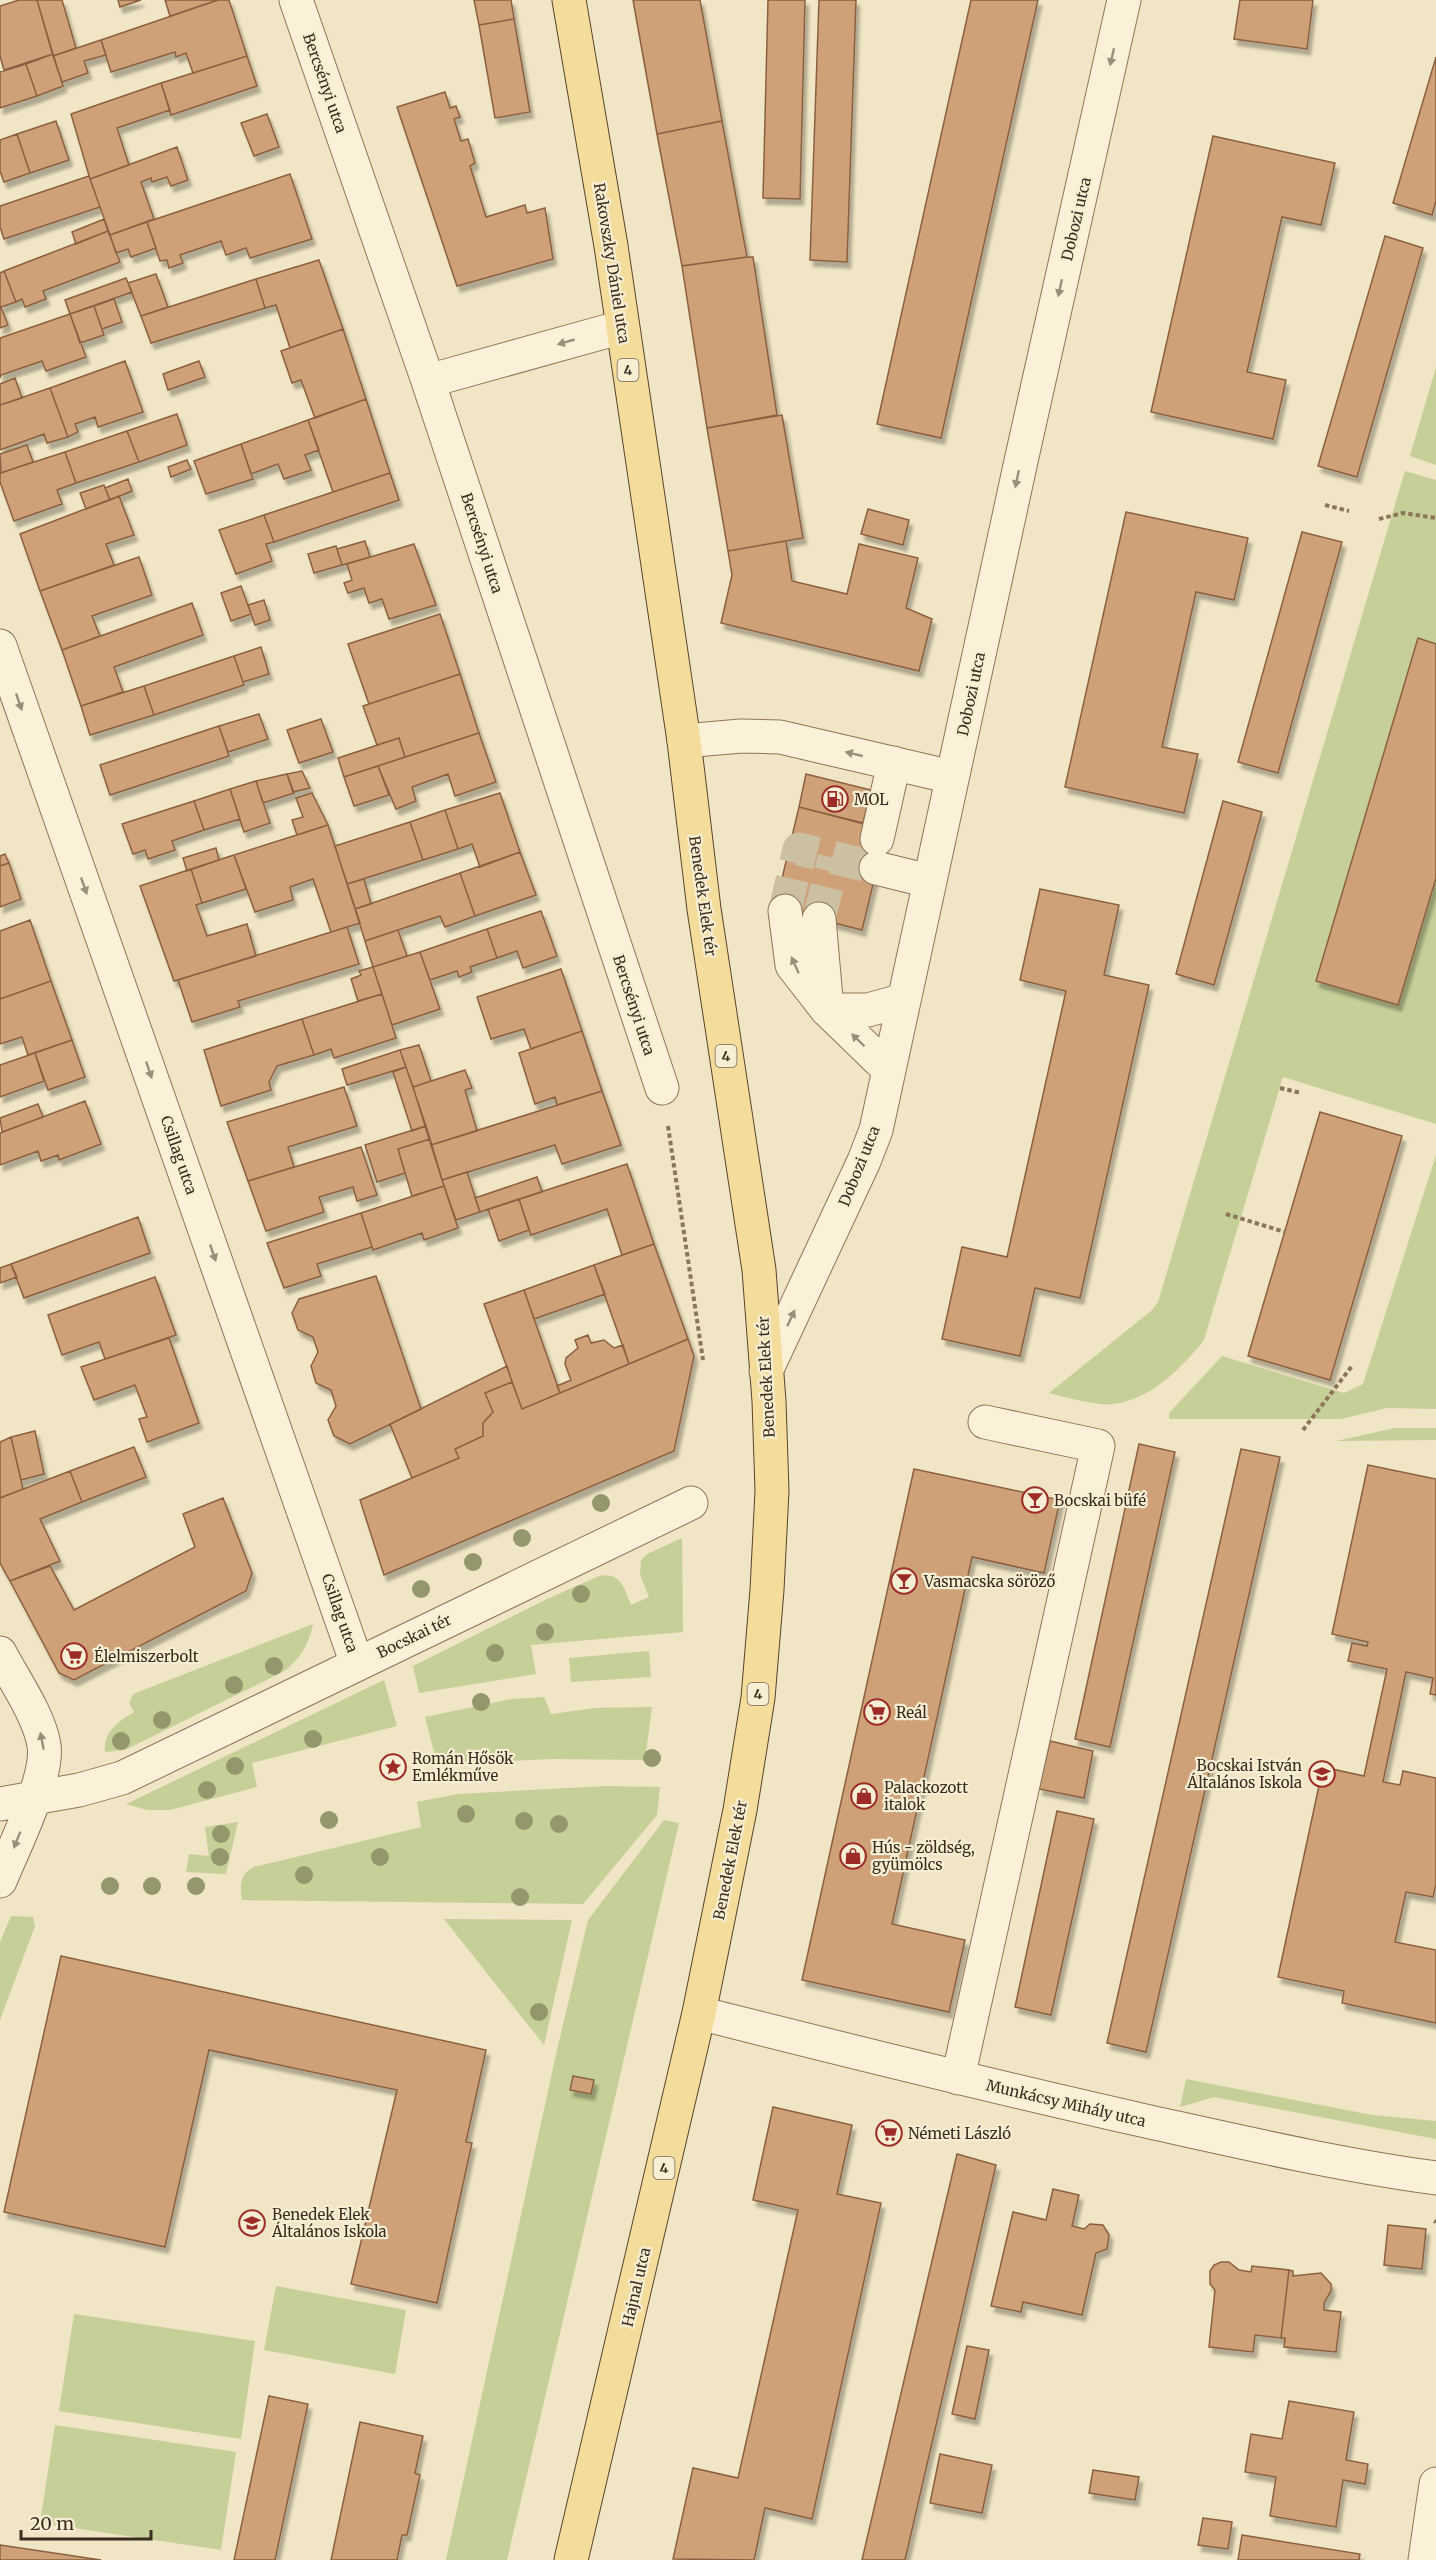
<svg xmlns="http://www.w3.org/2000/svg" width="1436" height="2560" viewBox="0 0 1436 2560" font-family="Merriweather,serif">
<defs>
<filter id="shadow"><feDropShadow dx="3.5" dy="6" stdDeviation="1.5" flood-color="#0004"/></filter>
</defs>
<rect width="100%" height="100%" fill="#f0e5c4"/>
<path fill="#c6cf98" d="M1436 367V465L1410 456Z
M1405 471 1436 480V1124L1283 1077 1204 1340C1180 1370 1143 1408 1100 1404 1083 1402 1065 1397 1049 1393L1151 1311 1158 1302Z
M1436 1155V1409L1387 1408 1341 1419H1169V1413L1222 1356 1344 1393 1363 1384Z
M1395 1428H1436V1440L1336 1441Z
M682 1538 683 1632 531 1645 536 1674 419 1693 413 1666 545 1600 599 1576C620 1571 625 1589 631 1605L649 1597 640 1575 641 1560 647 1554Z
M313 1624C309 1644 300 1660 283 1672L125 1750 105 1752C103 1732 118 1722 134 1712L129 1703 133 1694Z
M649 1651 651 1677 571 1682 569 1658Z
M384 1680 397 1726 252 1763 257 1787 170 1810H147L126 1804Z
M544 1697 551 1714 595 1708 652 1707 645 1760 552 1759 437 1764 425 1717 511 1699Z
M605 1786 660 1787 657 1815 583 1904 242 1900C240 1886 239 1874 254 1867L421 1827 417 1802 458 1794Z
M664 1820 679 1823 507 2560H446L556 2054 588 1920Z
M238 1822 226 1874 186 1872 189 1854 209 1856 205 1827Z
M11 1916 33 1917 35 1926 0 2020V1942Z
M444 1919 572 1920 544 2045Z
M1186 2079 1372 2115 1436 2121V2139L1214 2097 1180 2107Z
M276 2286 406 2310 395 2374 264 2350Z
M74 2314 255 2341 241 2439 59 2411Z
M55 2425 236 2452 221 2550 40 2523Z"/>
<path fill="#cfa179" stroke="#8b613f" stroke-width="1.5" filter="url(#shadow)" d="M19 0H37L53 54 4 70 0 56V6Z
M37 0H62L76 48 53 56Z
M118 0H141L120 7Z
M165 0H218L170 16Z
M218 0H229L247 56 193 73 186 53 176 57 175 52 111 72 101 40Z
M474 0H511L514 19 479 25Z
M633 0H700L722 121 657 134Z
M768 0H805L800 199 763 198Z
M819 0H856L847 262 810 260Z
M971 0H1038L941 438 877 424Z
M1240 0H1313L1307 49 1234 39Z
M514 19 530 112 495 118 479 25Z
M101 40 106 55 84 61 88 73 62 82 53 56Z
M53 54 63 86 37 96 26 64Z
M247 56 257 86 171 115 161 83Z
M1436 57V201L1432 215 1393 203Z
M26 64 37 96 0 108V72Z
M161 83 170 110 117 128 129 165 90 179 71 114Z
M445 92 450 108 456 106 460 117 454 119 461 141 468 139 475 163 470 166 486 217 525 205 527 213 545 208 553 259 457 286 397 107Z
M267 114 279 147 254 156 241 123Z
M56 121 69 160 30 173 17 134Z
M722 121 747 257 682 266 657 134Z
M17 134 30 173 4 182 0 171V140Z
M1213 136 1335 163 1321 225 1282 217 1247 372 1286 380 1273 439 1151 412Z
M177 147 188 180 171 186 167 177 152 182 151 178 141 182 154 219 110 235 90 179Z
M290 174 312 239 250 258 246 248 226 255 221 241 180 255 183 263 169 268 167 260 160 261 147 222Z
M89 176 100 207 4 239 0 227V206Z
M104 219 108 231 76 244 72 232Z
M147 222 156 248 131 257 128 249 116 253 110 235Z
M108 231 120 262 43 291 46 299 25 307 22 299 16 302 4 271Z
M1385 236 1423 248 1357 477 1318 466Z
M747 257H753L777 415 707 428 682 266Z
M319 260 343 329 290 348 276 305 265 308 256 279Z
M4 271 16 302 1 307 8 325 0 328V273Z
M156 274 168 307 141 316 128 283Z
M126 278 132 292 70 314 65 300Z
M256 279 265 308 151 343 141 316Z
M114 299 122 322 102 329 94 306Z
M94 306 104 335 80 343 70 314Z
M70 314 86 357 46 371 42 361 1 375 0 378V338Z
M343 329 366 399 315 418 301 380 292 383 281 351Z
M125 361 143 412 98 427 95 417 75 424 78 432 68 437 50 388Z
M199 361 205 377 168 390 163 374Z
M15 378 22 398 0 405V384Z
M50 388 68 437 47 443 44 434 0 450V405Z
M366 399 390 473 333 492 308 420Z
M177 414 187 445 139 462 127 431Z
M782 415 803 538 728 551 707 428Z
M308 420 319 450 305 455 311 470 284 479 278 464 251 474 241 444Z
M127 431 139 462 76 483 65 452Z
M241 444 253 479 206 494 194 461Z
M27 445 33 462 1 473 0 454Z
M65 452 76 483 57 490 62 504 14 521 0 482V473Z
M187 460 191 469 171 477 168 467Z
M390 473 399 500 274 542 264 515Z
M128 479 132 491 110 500 105 488Z
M104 485 110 500 86 509 80 493Z
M119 496 134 535 106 544 114 565 40 591 20 534Z
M868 509 909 520 903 545 861 534Z
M1126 512 1248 538 1234 600 1196 592 1162 747 1198 754 1184 813 1065 787Z
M264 515 274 542 266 544 272 561 236 574 219 530Z
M1302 532 1342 542 1278 773 1238 762Z
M365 541 370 557 342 565 337 549Z
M786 541 792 581 847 594 859 544 918 558 906 608 932 619 919 671 721 623 732 575 728 551Z
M414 544 436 605 389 619 382 599 369 603 364 588 348 593 344 583 352 580 347 564Z
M336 546 342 565 314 573 308 554Z
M139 557 152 595 92 616 100 636 62 650 40 591Z
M241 586 251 614 231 621 221 593Z
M264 600 270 620 255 625 248 605Z
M192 603 203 635 114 667 123 692 81 706 62 650Z
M440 614 460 674 369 704 348 644Z
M1418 638 1436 644V878L1398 1005 1316 981Z
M261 647 269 674 243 682 234 656Z
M234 656 244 685 154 715 144 686Z
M460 674 479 733 405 757 399 738 377 745 363 706Z
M144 686 154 715 90 735 81 706Z
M259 714 268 739 228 752 219 726Z
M321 719 333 752 299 763 287 730Z
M219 726 229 756 110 795 100 765Z
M479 733 496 782 455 796 448 774 412 787 416 801 396 809 378 766Z
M399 738 405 757 344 777 338 758Z
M378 766 389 795 354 806 344 777Z
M302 771 310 788 293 792 287 774Z
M287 774 294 793 263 803 256 781Z
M806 774 871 790 863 823 799 807Z
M256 781 270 823 244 832 230 789Z
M230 789 240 819 204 830 194 801Z
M312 793 328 825 297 835 292 820 303 817 296 798Z
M500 793 520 852 480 867 472 844 458 849 445 810Z
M194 801 204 830 172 841 175 850 148 859 145 850 133 854 122 824Z
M1223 801 1262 812 1214 985 1176 974Z
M799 807 868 825 882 847 862 930 775 908Z
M445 810 458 849 423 860 410 822Z
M410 822 423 860 347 884 335 846Z
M328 825 360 923 331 932 313 879 290 887 293 900 255 912 234 855Z
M216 848 219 860 187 871 183 858Z
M520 852 536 895 475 916 460 873Z
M5 854 9 863 0 866V856Z
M234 855 246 889 202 903 191 869Z
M9 863 21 899 0 907V866Z
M191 869 202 903 196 905 207 936 247 924 256 956 174 981 140 886Z
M460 873 475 916 445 927 440 916 365 941 355 909Z
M364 879 371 904 355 909 347 884Z
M1040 889 1119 905 1104 975 1149 985 1080 1298 1035 1288 1020 1356 942 1339 962 1247 1007 1257 1066 991 1020 980Z
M541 911 557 956 523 968 517 951 497 958 487 929Z
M30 920 51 981 0 999V931Z
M347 927 359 964 238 1001 240 1007 192 1022 178 980Z
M487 929 497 958 470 967 472 972 459 977 457 971 430 980 420 952Z
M398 930 407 956 373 967 365 941Z
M420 952 440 1009 392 1025 373 967Z
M373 967 382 994 358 1001 351 979 361 975 359 971Z
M561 969 582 1031 531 1049 524 1029 491 1039 477 997Z
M51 981 72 1040 28 1055 22 1037 0 1044V999Z
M382 994 396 1038 334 1058 331 1049 314 1055 302 1019Z
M302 1019 314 1055 277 1066 269 1082 271 1090 221 1106 204 1050Z
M582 1031 602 1091 557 1105 555 1097 535 1104 519 1053Z
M72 1040 85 1077 48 1090 35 1053Z
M419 1045 431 1081 413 1087 400 1050Z
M400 1050 406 1067 347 1085 342 1069Z
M35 1053 44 1081 0 1097V1065Z
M406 1067 426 1126 412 1131 393 1072Z
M465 1070 472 1088 465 1090 477 1131 431 1145 413 1087Z
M344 1087 357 1126 288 1147 294 1167 248 1181 227 1122Z
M602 1091 621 1145 562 1164 555 1145 442 1180 431 1145Z
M85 1101 101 1144 59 1160 58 1155 41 1161 38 1151 0 1165V1133Z
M38 1104 43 1117 2 1132 0 1118Z
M1320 1112 1402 1136 1330 1380 1248 1356Z
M426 1126 430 1139 398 1149 405 1173 377 1182 365 1145Z
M430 1139 444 1186 412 1196 398 1149Z
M361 1147 377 1195 357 1201 353 1187 319 1197 324 1212 266 1231 248 1181Z
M627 1164 654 1244 622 1255 607 1209 531 1235 519 1199Z
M467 1172 480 1212 456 1220 442 1180Z
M537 1177 542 1192 480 1212 475 1198Z
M444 1186 458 1228 424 1240 422 1233 373 1250 361 1213Z
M519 1199 529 1230 499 1241 488 1209Z
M361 1213 372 1247 317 1264 321 1276 284 1288 267 1243Z
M138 1217 150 1253 24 1298 11 1264Z
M654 1244 688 1339 629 1364 594 1265Z
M11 1264 17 1277 0 1283V1268Z
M594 1265 605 1294 534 1319 524 1290Z
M376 1276 421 1409 350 1444 334 1436 328 1420 336 1406 331 1390 316 1383 311 1366 318 1352 313 1337 298 1330 292 1313 299 1299Z
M155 1277 176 1335 105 1359 99 1342 62 1355 48 1315Z
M524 1290 560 1393 522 1409 484 1304Z
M588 1335 591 1343 604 1340 614 1348 623 1345 629 1364 560 1393 557 1386 571 1380 565 1364 566 1358 578 1348 575 1340Z
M169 1338 199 1423 147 1442 139 1419 147 1417 135 1385 94 1400 81 1367Z
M688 1339 694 1356 674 1451 384 1575 360 1500 459 1458 455 1449 483 1436V1423L493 1412 485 1393 512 1382 522 1409Z
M507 1366 512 1382 485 1393 493 1412 483 1423V1436L455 1449 459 1458 412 1478 390 1424Z
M35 1431 44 1474 21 1480 11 1437Z
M11 1437 23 1489 0 1498V1442Z
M1139 1444 1175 1452 1110 1747 1075 1739Z
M134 1447 146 1477 82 1502 70 1471Z
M1241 1449 1280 1457 1146 2052 1107 2043Z
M1368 1465 1436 1479V1695L1430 1694 1433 1678 1406 1672 1383 1782 1400 1785 1403 1771 1436 1778V1884L1433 1897 1406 1892 1395 1942 1436 1950V2023L1342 2003 1344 1991 1278 1977 1323 1767 1364 1776 1387 1669 1348 1661 1352 1643 1367 1646 1368 1642 1332 1634Z
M914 1469 1060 1500 1044 1573 972 1557 892 1924 965 1940 949 2012 802 1980Z
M70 1471 82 1502 40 1519 60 1561 10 1581 0 1563V1498Z
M223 1498 252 1573 246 1591 74 1680 59 1673 10 1581 50 1566 74 1610 195 1547 183 1514Z
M1050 1741 1093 1751 1084 1798 1039 1789Z
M1057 1811 1094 1819 1051 2015 1015 2007Z
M61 1956 486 2050 466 2142 472 2143 437 2303 351 2284 397 2090 209 2050 165 2247 4 2212Z
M573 2076 594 2080 591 2094 570 2090Z
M773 2107 852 2125 837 2194 881 2203 812 2519 765 2508 754 2560 673 2559 693 2468 738 2478 769 2340 798 2210 753 2200Z
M957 2154 996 2165 905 2560H862Z
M1053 2189 1079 2195 1072 2226 1084 2229 1090 2224 1103 2225 1109 2235 1107 2249 1096 2253 1082 2315 1023 2302 1021 2312 991 2306 1013 2212 1046 2220Z
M1388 2225 1426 2229 1422 2269 1384 2265Z
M1221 2262H1229L1239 2270 1251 2272 1252 2266 1289 2270 1281 2338 1255 2335 1253 2352 1209 2347 1215 2290 1210 2284V2271L1214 2265Z
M1289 2270 1293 2271V2276L1321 2273 1331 2284V2291L1324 2303V2310L1341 2312 1336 2352 1284 2347 1285 2338H1281Z
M967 2346 989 2350 975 2419 952 2414Z
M269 2396 308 2404 275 2560H234Z
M1289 2401 1354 2412 1346 2460 1368 2464 1365 2484 1343 2480 1336 2527 1270 2516 1276 2477 1245 2472 1251 2434 1282 2439Z
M360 2422 423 2436 415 2473 420 2475 407 2535H402L397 2560H331Z
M940 2454 992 2465 982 2513 930 2503Z
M1093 2470 1139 2477 1135 2500 1089 2493Z
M1203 2518 1232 2522 1228 2549 1198 2545Z
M1242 2535 1360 2554 1359 2560H1238Z
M0 2545 101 2560H0Z"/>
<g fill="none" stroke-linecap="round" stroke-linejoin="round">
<path stroke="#ccc0a3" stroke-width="33" stroke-dasharray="33 16" stroke-linecap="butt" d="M785 911 799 849 876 868
M819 919 834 858"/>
<g stroke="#8b765a" stroke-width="35">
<path id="minor" d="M296 0 428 381 662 1088
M428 381 622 327
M0 646 357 1664
M684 741 741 736 780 737 952 777
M877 839 894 763
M876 868 929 881
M785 911 792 965 827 1010 889 1070
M819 919 827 1010
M827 1010H868L904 1000
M766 1371 864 1161 876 1130 1021 461 1124 0
M0 1653C14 1680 39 1715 44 1745 49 1778 13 1849 0 1881
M0 1804 79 1790 122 1778 691 1503
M699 2013C849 2051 999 2088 1150 2122 1245 2143 1340 2165 1436 2178
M958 2078 1098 1446 985 1422
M1425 2560 1436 2484"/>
</g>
<g stroke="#59442e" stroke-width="35">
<path id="major" d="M569 0 611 246 684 741 704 909 759 1270 769 1401 772 1491 767 1590 758 1698 740 1810 699 2013 571 2560"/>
</g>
<path stroke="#8b765a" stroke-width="4" stroke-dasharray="4.5 3" stroke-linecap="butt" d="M1325 505 1349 511
M1379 519 1403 513 1436 518
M1280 1088 1301 1093
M668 1126 703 1360
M1226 1214 1285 1232
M1303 1430 1352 1366
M1434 2221 1436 2222"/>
<use href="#minor" stroke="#faf1d8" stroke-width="33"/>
<use href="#major" stroke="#f4dc9b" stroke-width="33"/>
</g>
<g fill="#94976c">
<circle cx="601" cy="1503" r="9"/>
<circle cx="522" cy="1538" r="9"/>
<circle cx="473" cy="1562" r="9"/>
<circle cx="421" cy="1589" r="9"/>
<circle cx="581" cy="1594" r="9"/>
<circle cx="545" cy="1632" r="9"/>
<circle cx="495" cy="1653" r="9"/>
<circle cx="274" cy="1666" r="9"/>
<circle cx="234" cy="1685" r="9"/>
<circle cx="481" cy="1702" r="9"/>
<circle cx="162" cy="1720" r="9"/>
<circle cx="313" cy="1739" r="9"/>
<circle cx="121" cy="1741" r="9"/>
<circle cx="652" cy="1758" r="9"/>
<circle cx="235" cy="1766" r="9"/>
<circle cx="207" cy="1790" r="9"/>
<circle cx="466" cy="1814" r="9"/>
<circle cx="329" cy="1820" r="9"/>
<circle cx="524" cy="1821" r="9"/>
<circle cx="559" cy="1824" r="9"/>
<circle cx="221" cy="1834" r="9"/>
<circle cx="220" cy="1857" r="9"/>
<circle cx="380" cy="1857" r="9"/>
<circle cx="304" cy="1875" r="9"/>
<circle cx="110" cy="1886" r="9"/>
<circle cx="152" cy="1886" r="9"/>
<circle cx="196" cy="1886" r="9"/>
<circle cx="520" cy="1897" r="9"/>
<circle cx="539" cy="2012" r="9"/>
</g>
<defs><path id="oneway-solid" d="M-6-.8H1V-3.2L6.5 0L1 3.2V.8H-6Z" transform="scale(1.5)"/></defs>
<g fill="#9a8f7b">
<use href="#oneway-solid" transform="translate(1112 57) rotate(103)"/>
<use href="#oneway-solid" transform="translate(1060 288) rotate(102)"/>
<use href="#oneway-solid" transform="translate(566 342) rotate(164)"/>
<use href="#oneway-solid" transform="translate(1017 479) rotate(102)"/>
<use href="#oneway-solid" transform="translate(19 702) rotate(71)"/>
<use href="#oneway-solid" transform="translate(854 754) rotate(-167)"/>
<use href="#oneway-solid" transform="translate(84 886) rotate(71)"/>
<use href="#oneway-solid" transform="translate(795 965) rotate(-114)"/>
<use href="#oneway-solid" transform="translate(858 1040) rotate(-136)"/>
<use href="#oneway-solid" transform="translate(149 1070) rotate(71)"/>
<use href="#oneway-solid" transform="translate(213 1253) rotate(71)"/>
<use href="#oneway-solid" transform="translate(791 1318) rotate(-65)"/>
<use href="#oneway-solid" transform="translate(42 1741) rotate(-101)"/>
<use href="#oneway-solid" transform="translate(17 1840) rotate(112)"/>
</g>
<defs>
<g id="fuel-ring" transform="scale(1.35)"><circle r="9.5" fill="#f7eed4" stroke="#9d2c28" stroke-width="1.5"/><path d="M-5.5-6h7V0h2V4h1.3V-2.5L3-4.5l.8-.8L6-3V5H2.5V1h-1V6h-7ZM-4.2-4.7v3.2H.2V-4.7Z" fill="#9d2c28"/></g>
<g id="bar-ring" transform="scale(1.35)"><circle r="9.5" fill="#f7eed4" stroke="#9d2c28" stroke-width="1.5"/><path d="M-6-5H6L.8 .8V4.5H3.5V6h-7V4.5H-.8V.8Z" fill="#9d2c28"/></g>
<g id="supermarket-ring" transform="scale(1.35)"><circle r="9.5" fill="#f7eed4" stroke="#9d2c28" stroke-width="1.5"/><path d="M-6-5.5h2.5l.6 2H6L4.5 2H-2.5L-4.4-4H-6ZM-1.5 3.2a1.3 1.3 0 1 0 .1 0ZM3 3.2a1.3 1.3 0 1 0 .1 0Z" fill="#9d2c28"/></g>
<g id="sight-ring" transform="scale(1.35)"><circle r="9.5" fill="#f7eed4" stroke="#9d2c28" stroke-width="1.5"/><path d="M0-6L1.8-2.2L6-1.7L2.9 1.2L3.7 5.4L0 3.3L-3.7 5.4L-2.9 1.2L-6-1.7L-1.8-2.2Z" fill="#9d2c28"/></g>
<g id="school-ring" transform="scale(1.35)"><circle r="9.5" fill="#f7eed4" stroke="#9d2c28" stroke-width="1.5"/><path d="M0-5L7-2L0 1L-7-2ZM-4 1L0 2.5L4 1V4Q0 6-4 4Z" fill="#9d2c28"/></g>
<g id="shop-ring" transform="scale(1.35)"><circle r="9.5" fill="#f7eed4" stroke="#9d2c28" stroke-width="1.5"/><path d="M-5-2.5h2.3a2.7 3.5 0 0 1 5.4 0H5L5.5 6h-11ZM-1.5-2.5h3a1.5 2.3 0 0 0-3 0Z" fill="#9d2c28"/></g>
</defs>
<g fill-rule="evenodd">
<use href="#fuel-ring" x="835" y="799"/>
<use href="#bar-ring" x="1035" y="1500"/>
<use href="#bar-ring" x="904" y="1581"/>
<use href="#supermarket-ring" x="74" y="1656"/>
<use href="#supermarket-ring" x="877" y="1712"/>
<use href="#sight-ring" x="393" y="1767"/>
<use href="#school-ring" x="1322" y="1774"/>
<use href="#shop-ring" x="864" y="1796"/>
<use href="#shop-ring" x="853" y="1856"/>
<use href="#supermarket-ring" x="889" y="2133"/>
<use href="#school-ring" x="252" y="2223"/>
</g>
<g text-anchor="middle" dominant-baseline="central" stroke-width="4.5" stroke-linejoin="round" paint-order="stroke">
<g fill="#f7eed4" stroke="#736755" stroke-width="1.5">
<rect x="617.5" y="359" width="21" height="22" rx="4.5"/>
<rect x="715.5" y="1045" width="21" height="22" rx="4.5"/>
<rect x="747.5" y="1683" width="21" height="22" rx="4.5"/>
<rect x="653.5" y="2157" width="21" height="22" rx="4.5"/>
</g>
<g font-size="14" font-weight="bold" fill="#3b2d1e">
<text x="628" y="370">4</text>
<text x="726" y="1056">4</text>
<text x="758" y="1694">4</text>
<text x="664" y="2168">4</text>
</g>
<g font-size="15" fill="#3b2d1e" stroke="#f7eed4">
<text transform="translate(325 83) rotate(71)">Bercsényi utca</text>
<text transform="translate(1076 219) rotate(-77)">Dobozi utca</text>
<text transform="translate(612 263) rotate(81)">Rakovszky Dániel utca</text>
<text transform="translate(482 543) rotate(72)">Bercsényi utca</text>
<text transform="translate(971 694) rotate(-78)">Dobozi utca</text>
<text transform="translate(703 896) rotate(82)">Benedek Elek tér</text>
<text transform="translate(634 1005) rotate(72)">Bercsényi utca</text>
<text transform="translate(179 1155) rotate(71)">Csillag utca</text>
<text transform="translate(859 1166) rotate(-68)">Dobozi utca</text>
<text transform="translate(766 1377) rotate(-93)">Benedek Elek tér</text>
<text transform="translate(340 1613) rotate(71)">Csillag utca</text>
<text transform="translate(414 1636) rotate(-26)">Bocskai tér</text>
<text transform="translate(730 1860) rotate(-79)">Benedek Elek tér</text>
<text transform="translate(1066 2103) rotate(13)">Munkácsy Mihály utca</text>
<text transform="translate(636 2287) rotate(-77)">Hajnal utca</text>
</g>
<g font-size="15" fill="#3b2d1e" stroke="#f7eed4" text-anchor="start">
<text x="854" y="799">MOL</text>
<text x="1054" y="1500">Bocskai büfé</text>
<text x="924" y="1581">Vasmacska söröző</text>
<text x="94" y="1656">Élelmiszerbolt</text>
<text x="896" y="1712">Reál</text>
<text x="412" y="1758">Román Hősök<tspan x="412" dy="17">Emlékműve</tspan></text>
<text x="1302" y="1765" text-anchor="end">Bocskai István<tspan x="1302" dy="17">Általános Iskola</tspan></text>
<text x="884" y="1787">Palackozott<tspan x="884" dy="17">italok</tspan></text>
<text x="872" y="1847">Hús - zöldség,<tspan x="872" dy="17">gyümölcs</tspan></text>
<text x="908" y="2133">Németi László</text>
<text x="272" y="2214">Benedek Elek<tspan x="272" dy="17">Általános Iskola</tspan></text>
</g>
</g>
<path d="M21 2530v9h130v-9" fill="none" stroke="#3b2d1e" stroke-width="3"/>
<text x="30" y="2530" font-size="18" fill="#3b2d1e" stroke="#f7eed4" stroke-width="4.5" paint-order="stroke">20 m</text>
</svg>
